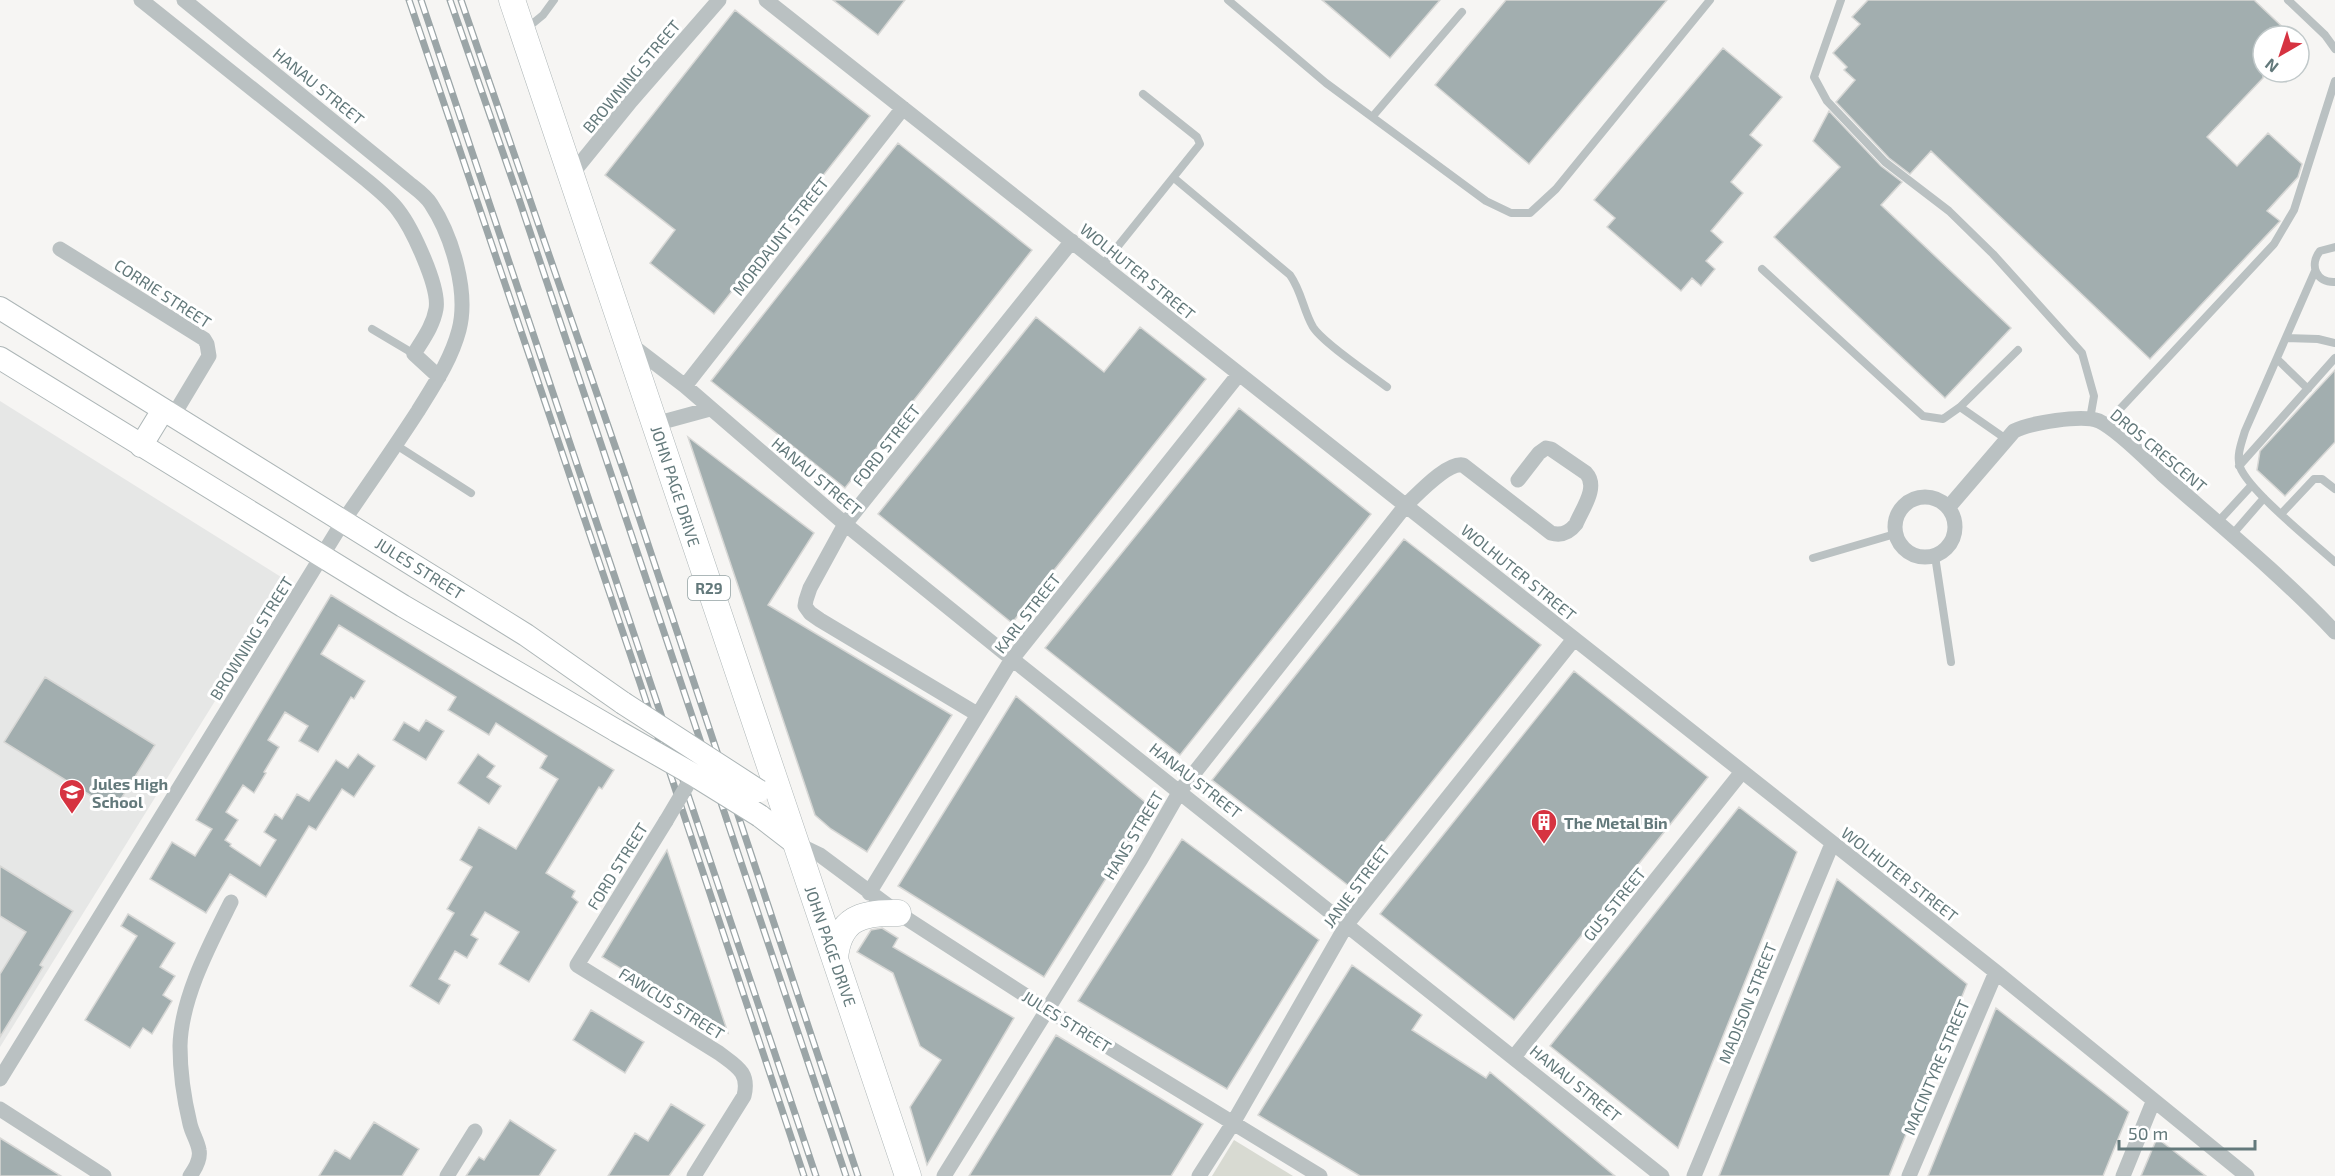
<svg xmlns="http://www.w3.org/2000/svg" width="2335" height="1176" viewBox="0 0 2335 1176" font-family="'Exo 2',sans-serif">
<rect width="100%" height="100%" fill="#f6f5f3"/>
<path fill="#e6e7e6" d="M0 401 289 582 0 1047Z"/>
<path fill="#d8dad2" d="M1234 1140 1293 1176H1212Z"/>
<path fill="#a2aeaf" stroke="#d7d7d5" stroke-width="1.5" d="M833 0H905L878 35Z
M1322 0H1440L1390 58Z
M1506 0H1667L1529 164 1435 85Z
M1868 0H2254L2292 36H2263V78L2207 137 2237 166 2268 133 2302 164 2298 177 2267 211 2280 221 2150 359 1931 151 1910 174 1889 158 1836 102 1855 80 1844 70 1847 67 1833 53 1860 24 1852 17Z
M735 10 870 116 714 314 650 263 675 230 605 175Z
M1723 48 1782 97 1750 135 1762 145 1731 182 1743 193 1711 231 1723 242 1706 261 1715 269 1701 286 1692 278 1681 291 1607 227 1615 218 1594 200Z
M1829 111 1881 166 1902 182 1881 205 2011 328 1945 398 1774 237 1840 167 1813 141Z
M898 143 1032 250 845 488 711 381Z
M1036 317 1104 372 1140 327 1206 379 1012 623 878 514Z
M2335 370V442L2285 496 2257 470 2260 451Z
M1239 408 1371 514 1180 755 1045 648Z
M688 437 814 533 768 605 952 715 867 852 831 829 815 815Z
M1404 539 1541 645 1349 886 1212 780Z
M331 595 614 770 602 789 599 787 546 873 575 891 572 897 578 902 529 982 499 964 519 932 485 912 471 935 478 939 467 958 455 951 439 979 450 985 439 1004 410 986 454 913 447 909 472 867 460 860 479 827 516 849 558 779 540 768 547 756 496 723 489 735 448 710 456 697 339 625 321 654 365 681 354 699 351 697 318 752 299 741 308 726 285 712 268 740 279 747 264 772 266 773 254 793 243 785 226 812 238 820 225 840 231 844 230 846 260 866 276 840 264 832 275 814 282 819 297 794 309 801 336 760 348 768 358 754 375 766 354 797 342 789 316 830 309 826 266 897 230 874 206 913 150 879 172 842 195 856 212 829 196 820Z
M1574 671 1708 777 1514 1020 1380 914Z
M45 677 155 745 114 810 4 742Z
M1016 696 1151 807 1044 977 898 886Z
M426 720 444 731 426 760 393 740 404 722 419 731Z
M478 754 495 766 487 777 501 786 489 804 458 783Z
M1739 807 1797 852 1678 1148 1550 1046Z
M1182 839 1319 940 1227 1089 1078 1001Z
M667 850 728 1033 602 957Z
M0 866 73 911 40 965 43 967 0 1037V974L26 932 0 916Z
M1837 879 1967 984 1889 1176H1719Z
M128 914 175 943 160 967 175 976 163 995 172 1001 152 1034 143 1028 130 1048 85 1020 137 936 121 926Z
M882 928 898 938 893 947 1014 1018 927 1165 910 1107 941 1060 920 1046 893 973 857 952 871 930Z
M1352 965 1422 1015 1412 1030 1486 1078 1490 1072 1615 1176H1360L1258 1115Z
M1996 1008 2129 1112 2103 1176H1928Z
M591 1010 644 1042 625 1073 573 1040Z
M1056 1035 1203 1124 1171 1176H969Z
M671 1104 705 1125 669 1176H608L635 1133 648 1141Z
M510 1120 556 1150 539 1176H466L479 1157 484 1160Z
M374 1122 419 1149 402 1176H319L335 1150 350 1159Z
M0 1138 61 1176H0Z
M2157 1138 2206 1176H2141Z"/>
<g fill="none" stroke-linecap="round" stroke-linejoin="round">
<g stroke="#adb6b7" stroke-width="24">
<path id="secondary" d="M0 308 526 635 623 703
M0 358 403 606 617 731
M141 446 163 410
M760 816 795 843"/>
</g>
<g stroke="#aeb6b7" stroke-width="27">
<path id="primary" d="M512 0 908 1176
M835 958C839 918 862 912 898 913"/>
</g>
<path stroke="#bac1c2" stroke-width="8" d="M1228 0 1326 83 1486 201 1511 213H1530L1556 189 1710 0
M1841 0 1814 77 1827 101 1885 162 1949 211 1993 254 2082 353 2094 396 2090 419
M2288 0 2325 35 2335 49
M526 29 543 15 554 0
M1373 116 1462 12
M1174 178 1290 275C1302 292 1303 310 1313 327 1323 343 1370 374 1387 387
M2335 247 2320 251C2309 265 2316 283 2335 282
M1102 266 1200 144 1197 137 1143 94
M1762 269 1923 416 1943 419 1960 407 2018 350
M2315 271 2245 431C2242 441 2236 456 2240 467 2249 491 2314 543 2335 562
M372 329 414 354
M2286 338 2318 339 2335 343
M2277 359 2308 389
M1960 407 2006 439
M2105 425 2274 244 2294 210 2335 81
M396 445 471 493
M2239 466 2335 358
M2282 513 2314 479H2322L2335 489
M2217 523 2251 486
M2231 536 2264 498
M1935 556 1951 662
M1813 558 1895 534"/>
<path stroke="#bac1c2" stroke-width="15" d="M141 0 364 178C376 188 389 198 398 210 412 228 440 287 436 309 433 326 423 339 414 354L439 377
M766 0 1996 972 2247 1176
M571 175 631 101 719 0
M60 249 204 339 207 344 209 356 173 416
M630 344 685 386 845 524 1012 659 1662 1176
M685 386 903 108
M655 424 710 409
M1895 527a30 30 0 1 1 60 0a30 30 0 1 1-60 0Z
M1948 508 2014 431C2030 423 2082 414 2099 421 2118 430 2146 459 2162 474 2220 525 2282 576 2335 632
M977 714 820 620 810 613 805 606 806 600 810 588 845 524 1072 241
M666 821 577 965 719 1053C736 1066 750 1072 744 1096L694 1176
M795 843 820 855 898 913 1048 1010 1320 1176
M869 893 1012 659 1239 374
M1514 1057 1741 773
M0 1079 344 520C369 484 394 448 418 411 434 385 451 360 459 330 469 292 452 236 431 204 425 194 413 187 404 179L184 0
M0 1109 104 1176
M190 1176C195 1169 201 1159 199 1150 198 1142 192 1133 190 1124 184 1099 180 1071 180 1046 181 998 210 944 231 902
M447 1176 475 1131
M944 1176 1141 859 1180 791 1406 505C1418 494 1447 462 1463 465L1551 533C1561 536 1569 533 1576 524 1582 509 1599 487 1586 473L1551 449 1546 448 1539 453 1518 480
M1199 1176 1233 1123 1347 924 1574 639
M1694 1176 1832 844
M1909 1176 1996 972
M2123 1176 2153 1102"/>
<use href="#secondary" stroke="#fff" stroke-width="22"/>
<use href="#primary" stroke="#fff" stroke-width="26"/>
<g stroke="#9ba5a7" stroke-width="7">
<path id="rail" d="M409 0 640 683 804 1176
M421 0 816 1176
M450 0 519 199 846 1176
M461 0 625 475 858 1176"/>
</g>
<use href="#rail" stroke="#fff" stroke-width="4.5" stroke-dasharray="14" stroke-linecap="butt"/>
<g stroke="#adb6b7" stroke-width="24" stroke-linecap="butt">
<path id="secondary-bridge" d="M623 703 759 791
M617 731 694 775 760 816"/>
</g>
<path stroke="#bac1c2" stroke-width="15" d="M666 821 698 767"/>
<use href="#secondary-bridge" stroke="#fff" stroke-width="22"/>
</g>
<defs>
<g id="school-pin" transform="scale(1.35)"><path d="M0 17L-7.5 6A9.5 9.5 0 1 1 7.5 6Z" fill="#d63341" stroke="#fff"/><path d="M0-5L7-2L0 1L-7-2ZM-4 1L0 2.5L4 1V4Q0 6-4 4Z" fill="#fff"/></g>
<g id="building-pin" transform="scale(1.35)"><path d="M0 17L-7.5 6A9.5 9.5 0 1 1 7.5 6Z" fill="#d63341" stroke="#fff"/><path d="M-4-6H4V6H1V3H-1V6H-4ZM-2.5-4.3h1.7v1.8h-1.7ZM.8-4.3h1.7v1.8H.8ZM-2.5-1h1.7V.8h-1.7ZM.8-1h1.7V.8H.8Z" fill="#fff"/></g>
</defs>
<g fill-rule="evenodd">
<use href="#school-pin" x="72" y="792"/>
<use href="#building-pin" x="1544" y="822"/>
</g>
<g text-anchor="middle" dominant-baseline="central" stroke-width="6" stroke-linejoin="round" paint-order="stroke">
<rect fill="#fff" stroke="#92a1a3" stroke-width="1.5" x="688" y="576" width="42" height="24" rx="4.5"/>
<g font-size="15" font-weight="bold" fill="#63797b">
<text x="709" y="588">R29</text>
</g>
<g font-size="16" fill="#63797b" stroke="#fff">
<text transform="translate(631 76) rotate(-50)">BROWNING STREET</text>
<text transform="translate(319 86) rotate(39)">HANAU STREET</text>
<text transform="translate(780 236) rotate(-52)">MORDAUNT STREET</text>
<text transform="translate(1138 271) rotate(39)">WOLHUTER STREET</text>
<text transform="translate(163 293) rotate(33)">CORRIE STREET</text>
<text transform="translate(886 445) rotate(-52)">FORD STREET</text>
<text transform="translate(2159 450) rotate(40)">DROS CRESCENT</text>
<text transform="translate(817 476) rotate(40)">HANAU STREET</text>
<text transform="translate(676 486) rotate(72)">JOHN PAGE DRIVE</text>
<text transform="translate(420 568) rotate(32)">JULES STREET</text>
<text transform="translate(1519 572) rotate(39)">WOLHUTER STREET</text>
<text transform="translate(1027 613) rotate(-52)">KARL STREET</text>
<text transform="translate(251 638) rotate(-58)">BROWNING STREET</text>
<text transform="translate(1196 780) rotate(38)">HANAU STREET</text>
<text transform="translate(1133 835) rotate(-59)">HANS STREET</text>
<text transform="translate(617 866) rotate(-58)">FORD STREET</text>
<text transform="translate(1900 874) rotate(38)">WOLHUTER STREET</text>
<text transform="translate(1356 886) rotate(-53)">JANIE STREET</text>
<text transform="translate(1614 904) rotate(-51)">GUS STREET</text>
<text transform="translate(831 946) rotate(71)">JOHN PAGE DRIVE</text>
<text transform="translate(672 1003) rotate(32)">FAWCUS STREET</text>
<text transform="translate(1747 1003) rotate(-68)">MADISON STREET</text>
<text transform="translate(1067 1021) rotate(32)">JULES STREET</text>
<text transform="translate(1936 1067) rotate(-67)">MACINTYRE STREET</text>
<text transform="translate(1576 1083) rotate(39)">HANAU STREET</text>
</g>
<g font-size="16" font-weight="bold" fill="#63797b" stroke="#fff" text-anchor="start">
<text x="92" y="783">Jules High<tspan x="92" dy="18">School</tspan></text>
<text x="1564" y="822">The Metal Bin</text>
</g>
</g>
<g transform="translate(2281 54) rotate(219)"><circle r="28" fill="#ffffff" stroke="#c1c9ca" stroke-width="1.5"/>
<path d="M0-4.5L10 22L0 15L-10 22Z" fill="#d63341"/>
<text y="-9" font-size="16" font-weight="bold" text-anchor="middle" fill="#63797b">N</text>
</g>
<path d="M2119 1140v9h136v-9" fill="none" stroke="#63797b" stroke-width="3"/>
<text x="2128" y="1140" font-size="18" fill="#63797b" stroke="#ffffff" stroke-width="4.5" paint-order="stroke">50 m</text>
</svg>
